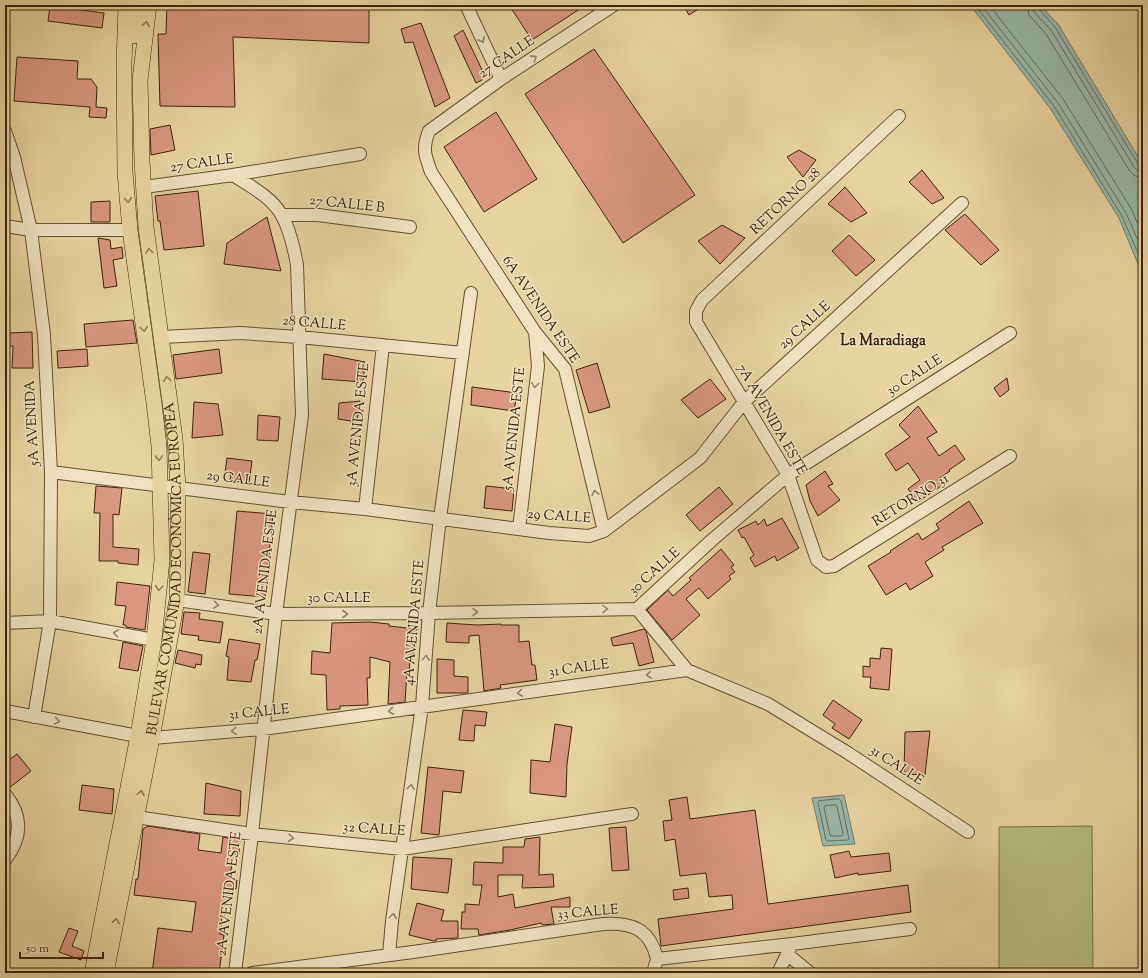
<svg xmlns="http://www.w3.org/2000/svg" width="1148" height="978" viewBox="0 0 1148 978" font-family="'Sorts Mill Goudy',serif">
<rect width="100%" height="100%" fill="#e9d4a1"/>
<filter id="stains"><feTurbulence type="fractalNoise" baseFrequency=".005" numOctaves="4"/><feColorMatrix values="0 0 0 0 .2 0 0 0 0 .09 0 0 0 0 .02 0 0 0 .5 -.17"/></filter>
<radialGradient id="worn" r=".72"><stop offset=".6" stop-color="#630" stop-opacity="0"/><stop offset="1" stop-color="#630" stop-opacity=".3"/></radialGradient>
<path fill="#b6bd84" stroke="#797048" d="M1092 826 1093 973H999V827Z"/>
<path fill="#98b7ab" stroke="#737c6b" d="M970 5H1040L1058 24 1143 165V276L1119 218 1050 108Z
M844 795 855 844 823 846 812 798Z"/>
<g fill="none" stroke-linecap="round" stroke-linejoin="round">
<path stroke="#6a6e5c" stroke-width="1" d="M975 5 1054 106 1122 216 1143 265
M981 5 1058 103 1126 213 1143 252
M989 5 1063 99 1132 210 1143 237
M1027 5 1029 15 1046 34 1129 170 1135 176 1143 177
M1033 5 1034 12 1051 30 1134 167 1137 170 1143 171
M1038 5 1039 9 1055 27 1138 164 1143 166
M839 799 841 801 849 839 848 840 827 841 826 840 818 803 819 801Z
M835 805 837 806 843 834 842 836H831L830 835 824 808 825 806Z"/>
</g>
<path fill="#da9880" stroke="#3c240c" d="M167 5H369V43L233 37 235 107 160 106 158 34H166Z
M509 5H586L532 40Z
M683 5H705L689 15Z
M50 6 104 13 102 28 48 21Z
M421 23 450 98 435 107 413 42 405 43 401 29Z
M463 30 484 74 482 80 476 83 454 36Z
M594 49 695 195 623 243 525 94Z
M17 57 78 61 77 79H91L97 87 96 107 107 108 106 118 89 117 90 107 14 101Z
M496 112 537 179 484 212 444 147Z
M170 125 175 150 151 155 150 129Z
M799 150 816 160 803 177 787 157Z
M922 170 944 198 932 204 909 182Z
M845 187 867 213 851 222 828 204Z
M198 191 204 246 164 250 160 221H158L155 196Z
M110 201V222H91V202Z
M965 214 999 250 981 265 945 230Z
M267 217 281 271 224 264 227 243Z
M722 225 745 238 720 264 698 241Z
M849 235 875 260 856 276 832 251Z
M98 238 110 240 111 249 122 247 123 258 113 260 117 286 104 288Z
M133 320 137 343 86 347 84 324Z
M32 332 33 368H12L13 346H9V333Z
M87 349 88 366 58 368 57 351Z
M219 349 222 373 176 379 173 355Z
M324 354 365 362 363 382 322 379Z
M597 363 610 407 589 413 576 370Z
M1007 378 1009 390 1000 397 994 388Z
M710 379 726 399 698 418 681 400Z
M472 387 517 393 514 411 471 405Z
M360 401 357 422 338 419 339 403Z
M194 402 218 404 223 435 192 438Z
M918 406 937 432 927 438 939 456 955 445 965 459 949 470 950 471 937 480 941 486 918 502 908 489 920 480 908 463 896 471 885 454 910 437 899 425Z
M258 415 280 417 278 441 257 440Z
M227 458 252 461 249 483 230 481 231 473H225Z
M825 471 833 484 828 486 840 500 818 516 810 501 806 485Z
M96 486 122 488 119 515 113 514V547L139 549 138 565 118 563V561H99L100 513H94Z
M486 486 514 489 512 511 484 508Z
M719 487 733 504 700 531 686 515Z
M969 501 983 523 942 547 944 550 925 562 933 576 910 590 906 583 886 595 868 566 891 552 890 551 918 533 922 540 939 529 936 524Z
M237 511 273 514 265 597 229 594Z
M782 518 799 548 777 561 775 556 755 567 750 558 754 555 744 537 742 538 738 530 756 521 758 525 764 519 767 526Z
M721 549 734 565 731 567 735 572 729 576 731 579 708 599 699 588 686 599 700 615 672 640 647 610 668 590 673 596 691 580 689 578Z
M193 552 210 554 205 594 188 592Z
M117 582 150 586 145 630 126 627V625H123L126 606 115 605Z
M184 612 200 613 199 619 223 622 220 643 198 640 199 636 181 634Z
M370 622 389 624V626L417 629 412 661 410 660 409 672H407L405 702 388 704 390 662 370 657V678H367L368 705 340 706V709L327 710 326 675 311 674 312 651 330 653 332 623Z
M447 623 477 625 501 624V625H519V642L529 641 532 665H535L537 680 500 685 501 688 484 691 479 635 469 636V643L446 642Z
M644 629 646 631 654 662 639 666 633 643 613 646 611 638Z
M229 639 260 644 257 660H255L251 682 227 680 229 657 226 656Z
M123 642 143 646 138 671 119 668Z
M881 648 892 649 889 690 870 688 871 677H863V666L870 667V658L880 659Z
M178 650 202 655 201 665 196 664 195 668 175 663Z
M437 659 454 660V676L468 677V693H437Z
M833 700 862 720 849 739 832 728 835 724 823 715Z
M463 710 487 712 485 726 475 725 474 741 459 740Z
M555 724 572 727 567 764 566 797 530 793 531 760 550 762Z
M930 731 925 775 904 774 905 732Z
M17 754 31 771 9 788 5 787V763Z
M428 767 464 771 461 793 443 791 439 835 421 833Z
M206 783 241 791 240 816 204 814Z
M82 785 114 789 112 814 79 810Z
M687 797 690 819 755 810 768 904 908 885 911 912 661 946 658 919 733 909 732 895 709 897 706 873 680 876 675 839 665 841 663 821 672 820 669 800Z
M148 826 200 834 198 850 221 853 223 837 240 840 239 854H234L229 880H237L236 889 230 888 228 904 225 903 224 916H222L220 934 224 935 219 973H152L158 928 192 932 196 902 134 895 136 879H138L143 829Z
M626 827 629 870 612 871 609 828Z
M540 837 539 875 553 874 554 887 522 888 523 875H498V897L513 894 515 908 570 897V907H551L554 924 542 925 541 923 510 930 479 935 478 929H461L462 912H465V904L479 905 482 885H473L474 862 503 863V847H524L525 839Z
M849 851 851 857 889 853 891 871 858 875V873L835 878 830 855Z
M413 857 452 859 448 893 411 889Z
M688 888 689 898 674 900 673 890Z
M417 903 444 910 441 921H458V938L436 939V941H434L409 935Z
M69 928 78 931 72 946 84 951 81 960 59 952Z"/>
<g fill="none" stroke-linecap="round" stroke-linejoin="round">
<g stroke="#675031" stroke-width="14">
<path id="minor" d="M466 5 501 79
M899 116 702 300 696 311V322L788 475 817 560 826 567 834 566 1010 456
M5 131 14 157 31 230 44 335 51 472 50 621 34 717
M233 175C250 186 271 197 281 214 290 229 294 248 297 265L302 415 276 614 252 834 235 973
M144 187 233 175 360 154
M282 215H318L410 227
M5 226 31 230H130
M162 337 240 333 299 337 463 353
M51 472 290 502 365 509 549 533 589 536 604 531 700 458 744 402 962 203
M365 509 383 345
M519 529 538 366 535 332
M604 531 565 369 535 332 431 172C425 155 422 149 429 131L501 79 614 5
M177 600 276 614 429 613 637 609 712 540 788 475 1010 333
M637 609 687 670
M5 623 50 621 154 640
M5 711 138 736
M152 738 263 729 687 670 768 704 848 753 968 832
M5 794C23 816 22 838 5 860
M136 817 252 834 402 849 632 814
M787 954 810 973
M389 955 392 921 422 706 429 613 440 518 471 293
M252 973 413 952 603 924C632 922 650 929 657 959L792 944 910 929
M653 973 657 959
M778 973 792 944"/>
</g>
<g stroke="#3c240c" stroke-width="16">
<g id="major">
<path d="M134 36 137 5"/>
<path d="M92 973 138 736 154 640 162 560 159 446 154 403 130 230 125 172 124 64 126 5"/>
<path id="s1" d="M106 973 152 738 177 600 178 555V488L175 439 146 227 142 161 140 80 149 5"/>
</g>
</g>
<use href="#minor" stroke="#f1e3c2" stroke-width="12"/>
<use href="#major" stroke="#e9d4a1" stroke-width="15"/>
</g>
<defs><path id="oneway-chevron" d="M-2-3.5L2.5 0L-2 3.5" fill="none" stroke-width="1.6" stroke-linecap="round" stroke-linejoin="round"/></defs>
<g stroke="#927c56">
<use href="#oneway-chevron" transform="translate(146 24) rotate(-82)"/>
<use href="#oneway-chevron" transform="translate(128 200) rotate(85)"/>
<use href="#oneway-chevron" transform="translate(149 251) rotate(-98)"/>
<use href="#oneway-chevron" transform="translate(144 329) rotate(82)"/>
<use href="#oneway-chevron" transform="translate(167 379) rotate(-97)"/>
<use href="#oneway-chevron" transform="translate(159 458) rotate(88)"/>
<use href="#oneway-chevron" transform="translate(159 588) rotate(95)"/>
<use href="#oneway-chevron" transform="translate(141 793) rotate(-79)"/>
<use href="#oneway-chevron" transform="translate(116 921) rotate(-79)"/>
</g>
<g stroke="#968467">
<use href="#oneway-chevron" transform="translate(482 40) rotate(64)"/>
<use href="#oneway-chevron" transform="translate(534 58) rotate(-33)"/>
<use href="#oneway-chevron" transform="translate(535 385) rotate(97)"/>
<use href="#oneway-chevron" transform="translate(595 493) rotate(-103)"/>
<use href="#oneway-chevron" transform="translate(216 605) rotate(8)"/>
<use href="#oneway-chevron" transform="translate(605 609) rotate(-1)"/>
<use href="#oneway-chevron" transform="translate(475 612) rotate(-1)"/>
<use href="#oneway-chevron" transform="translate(345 614)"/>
<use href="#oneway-chevron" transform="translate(116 633) rotate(-170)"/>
<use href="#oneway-chevron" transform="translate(426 658) rotate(-86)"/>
<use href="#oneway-chevron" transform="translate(649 675) rotate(172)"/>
<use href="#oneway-chevron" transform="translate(520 693) rotate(172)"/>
<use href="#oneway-chevron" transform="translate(391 711) rotate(172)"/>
<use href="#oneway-chevron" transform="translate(57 721) rotate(10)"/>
<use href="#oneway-chevron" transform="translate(234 731) rotate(175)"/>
<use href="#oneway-chevron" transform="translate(411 787) rotate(-82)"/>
<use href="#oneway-chevron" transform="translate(291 838) rotate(6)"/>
<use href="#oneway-chevron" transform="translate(393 916) rotate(-83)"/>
</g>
<g text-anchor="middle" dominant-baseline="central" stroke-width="3" stroke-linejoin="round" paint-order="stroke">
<g font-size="14" fill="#3c240c" stroke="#f1e3c2">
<text transform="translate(507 58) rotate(-34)">27 CALLE</text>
<text transform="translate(202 164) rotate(-8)">27 CALLE</text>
<text transform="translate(786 202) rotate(-43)">RETORNO 28</text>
<text transform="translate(347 205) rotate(6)">27 CALLE B</text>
<text transform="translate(540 310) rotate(56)">6A AVENIDA ESTE</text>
<text transform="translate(314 324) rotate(5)">28 CALLE</text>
<text transform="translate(805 326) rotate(-42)">29 CALLE</text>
<text transform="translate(915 376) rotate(-33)">30 CALLE</text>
<text transform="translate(771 420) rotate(60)">7A AVENIDA ESTE</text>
<text transform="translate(33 423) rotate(-93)">5A AVENIDA</text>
<text transform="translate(359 425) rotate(-84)">3A AVENIDA ESTE</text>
<text transform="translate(515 429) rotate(-84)">5A AVENIDA ESTE</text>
<text transform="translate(238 480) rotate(7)">29 CALLE</text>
<text transform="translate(911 501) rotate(-32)">RETORNO 31</text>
<text transform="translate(559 517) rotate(4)">29 CALLE</text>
<text stroke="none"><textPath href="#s1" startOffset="410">BULEVAR COMUNIDAD ECONÓMICA EUROPEA</textPath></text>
<text transform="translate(266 572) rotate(-83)">2A AVENIDA ESTE</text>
<text transform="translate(655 572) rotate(-42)">30 CALLE</text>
<text x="339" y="599">30 CALLE</text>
<text transform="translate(415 623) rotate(-85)">4A AVENIDA ESTE</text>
<text transform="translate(579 669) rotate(-8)">31 CALLE</text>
<text transform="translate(259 713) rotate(-6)">31 CALLE</text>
<text transform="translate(896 766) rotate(33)">31 CALLE</text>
<text transform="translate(374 830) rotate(4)">32 CALLE</text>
<text transform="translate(230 894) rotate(-83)">2A AVENIDA ESTE</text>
<text transform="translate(588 913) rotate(-5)">33 CALLE</text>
</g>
<g font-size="15" font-weight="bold" fill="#3c240c" stroke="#f1e3c2">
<text x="883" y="341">La Maradiaga</text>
</g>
</g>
<rect width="1148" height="978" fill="none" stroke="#e9d4a1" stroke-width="20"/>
<rect x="6" y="6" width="1136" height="966" fill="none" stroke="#3c240c" stroke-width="2"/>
<rect x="10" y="10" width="1128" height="958" fill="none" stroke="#3c240c"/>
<path d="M20 952v6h83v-6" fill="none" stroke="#3c240c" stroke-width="2"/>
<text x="26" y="952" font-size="12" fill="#3c240c" stroke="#f1e3c2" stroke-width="3" paint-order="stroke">50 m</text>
<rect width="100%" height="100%" filter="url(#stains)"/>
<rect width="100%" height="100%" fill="url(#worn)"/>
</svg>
